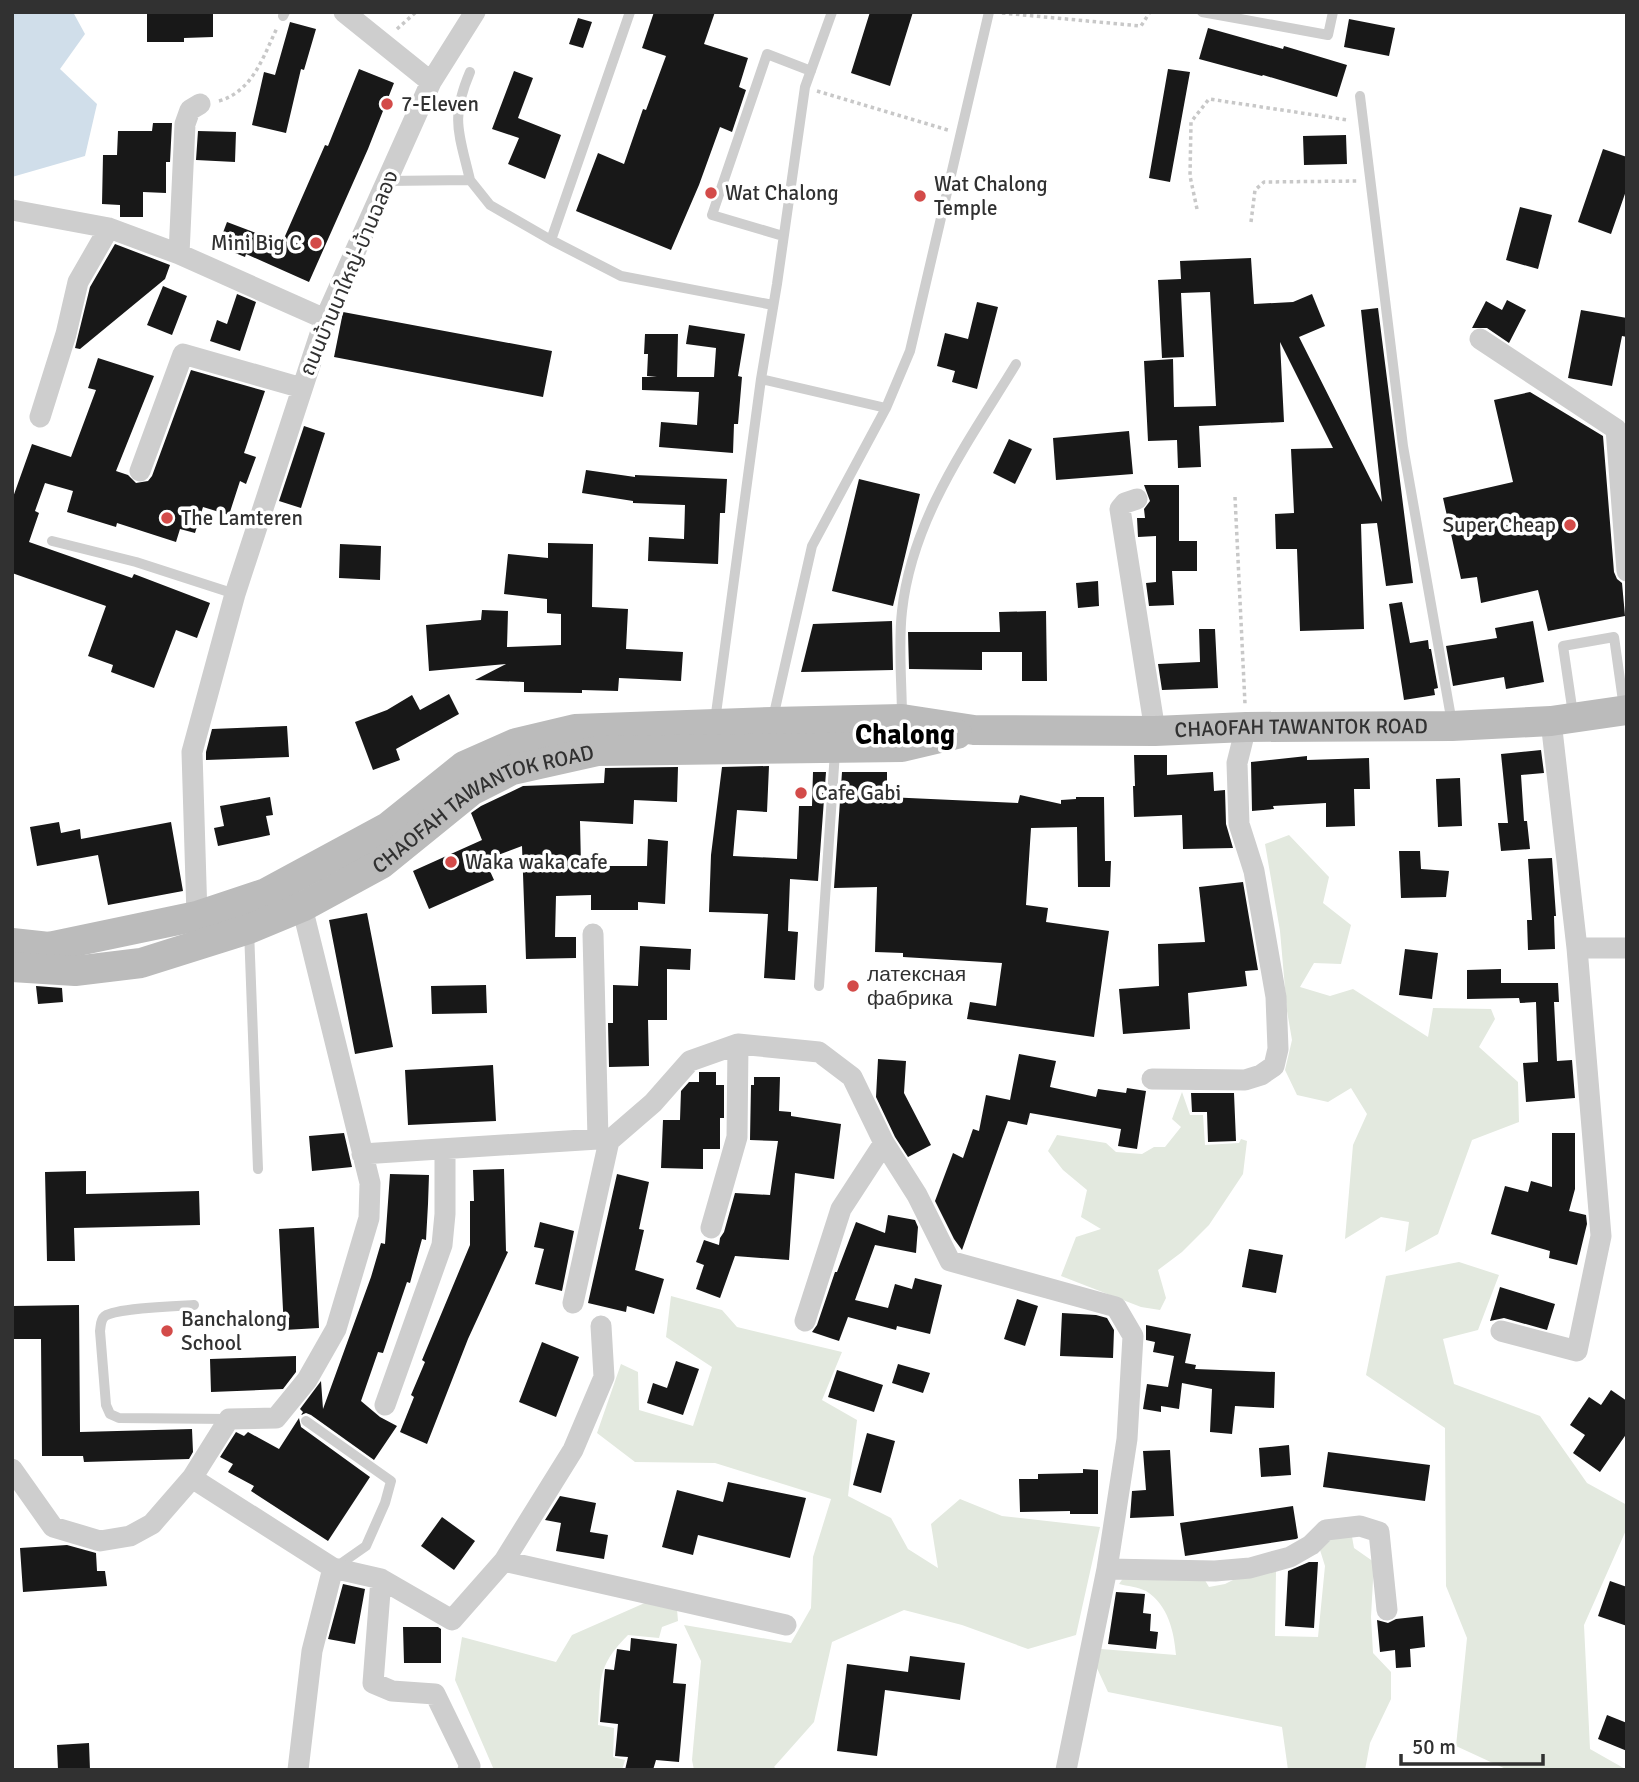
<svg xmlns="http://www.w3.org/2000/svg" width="1639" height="1782" viewBox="0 0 1639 1782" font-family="Signika,'Noto Sans Thai',sans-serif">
<rect width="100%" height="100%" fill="#fff"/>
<path fill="#e3e9df" d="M1289 835 1329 877 1323 903 1351 925 1341 964 1314 963 1300 987 1330 996 1353 989 1428 1037 1433 1008 1491 1009 1495 1019 1479 1047 1518 1082 1519 1122 1472 1140 1438 1234 1405 1252 1409 1222 1381 1217 1345 1239 1353 1145 1367 1114 1351 1088 1328 1102 1297 1095 1285 1070 1292 1040 1287 1011 1280 931 1265 844Z
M1182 1092 1190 1115H1203L1205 1145 1239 1143 1241 1139 1247 1141 1243 1174 1209 1225 1182 1252 1158 1270 1166 1298 1160 1310 1141 1307 1061 1276 1076 1237 1101 1229 1081 1217 1087 1190 1063 1170 1048 1151 1057 1135 1106 1143 1116 1152 1142 1154 1154 1147H1165L1181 1127 1172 1119Z
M1459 1262 1499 1275 1478 1330 1443 1339 1454 1384 1540 1416 1587 1483 1627 1505V1528L1584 1625 1590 1749 1627 1770H1508L1456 1746 1467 1638 1446 1586 1445 1428 1366 1375 1386 1276Z
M671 1296 722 1310 737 1327 842 1352 822 1400 857 1420 848 1496 891 1518 908 1549 938 1568 931 1524 960 1499 1002 1516 1100 1527 1076 1635 1028 1649 962 1625 904 1610 832 1642 814 1722 774 1767 778 1770H694L692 1760 701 1661 684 1625 791 1643 811 1608 813 1557 831 1499 715 1463 635 1462 597 1433 621 1364 638 1372 639 1410 693 1426 712 1367 666 1337Z
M1351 1531 1354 1548 1374 1562 1371 1617 1373 1653 1391 1672V1699L1370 1743 1365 1770H1288L1282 1727 1108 1692 1096 1666 1101 1649 1176 1655C1174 1631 1168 1605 1146 1591 1138 1587 1127 1586 1119 1584L1124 1577H1203L1209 1587 1225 1584 1243 1575 1276 1571 1275 1636 1318 1637 1325 1566 1320 1550 1328 1538Z
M647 1602 677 1609 678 1621 662 1627 659 1638 628 1635C595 1668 601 1681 598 1725L614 1728 613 1757 625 1760 622 1770H494L455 1680 462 1637 556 1662 572 1635Z"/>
<path fill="#d0deea" d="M12 12H73L85 34 60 69 97 104 85 156 12 177Z"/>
<path fill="#181818" d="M147 12H213V37L184 38V42H147Z
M654 12H715L704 44 748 58 739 87 746 90 732 132 720 127 699 185 671 250 576 211 598 153 624 164 643 109 646 110 666 56 642 48Z
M870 12H913L890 86 851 73Z
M578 18 592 22 583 48 569 44Z
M1349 19 1395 28 1389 56 1344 47Z
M290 22 316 29 304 70 301 69 286 133 252 125 264 72 275 75Z
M1208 28 1283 49 1284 46 1347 65 1337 97 1263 75 1262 76 1199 59Z
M359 69 394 83 368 149 309 282 246 254 245 257 218 246 227 222 282 243 325 145 328 146Z
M1168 69 1190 72 1170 182 1149 178Z
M514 71 533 78 518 118 561 135 545 179 508 164 519 138 492 129Z
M153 123H172L170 162H166V193L143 192V217H120V205L102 204 103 155H117L118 131H152Z
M198 131 236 132 235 162 196 160Z
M1346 135 1347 164 1304 165 1303 136Z
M1603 149 1627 157V188L1611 234 1578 222Z
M1520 207 1552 215 1538 269 1506 260Z
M115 244 170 265 165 279 80 349 75 348 90 287Z
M1251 258 1254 304 1293 302 1312 294 1325 326 1299 337 1382 502 1361 310 1378 308 1413 583 1386 586 1377 523 1361 524 1364 629 1300 631 1297 549H1276L1275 514 1294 513 1291 449 1333 448 1280 342 1284 422 1199 426 1201 467 1178 468 1177 440 1148 441 1144 361 1173 359 1174 407 1216 406 1210 292 1181 293 1184 357 1162 358 1158 280 1181 279 1180 261Z
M163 286 187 296 172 335 147 325Z
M237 294 256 302 240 351 210 341 217 320 227 324Z
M1507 300 1526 310 1509 343 1487 328H1472L1486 301 1502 310Z
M977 302 998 307 977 389 952 382 955 371 937 366 945 333 968 339Z
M1581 310 1627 318V337L1622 336 1612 386 1568 378Z
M343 312 552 351 543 397 334 357Z
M689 325 745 334 738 376 742 377 738 424H734L733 453 659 447 661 422 697 425 699 392 642 390V377H657L647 376 648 354H644L645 334H678L677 377H714L716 348 686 344Z
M98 358 154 376 116 471 128 475 136 483 148 481 152 476 191 370 265 391 244 453 256 457 246 484 240 481 229 515 203 507 195 533 180 529 176 542 117 523 116 527 67 512 73 491 45 483 35 511 39 513 29 542 132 578 134 574 210 603 197 638 176 630 154 688 111 672 113 665 88 656 106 606 12 573V500L32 444 71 457 96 390 88 388Z
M1530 392 1603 436 1614 572 1617 579 1622 583 1625 616 1548 631 1538 590 1481 603 1477 577 1461 579 1443 498 1513 482 1494 400Z
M304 426 325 433 301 508 279 501Z
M1129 431 1133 474 1056 480 1053 438Z
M1009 439 1032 449 1015 484 993 473Z
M586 470 635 477V475L727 479 725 513H720L718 564 648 561 649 537 684 539 685 505 633 503V501L582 493Z
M859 479 920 494 893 606 832 591Z
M1144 485H1179V541H1197V571H1172L1174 605 1149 606 1146 583 1156 582V536L1138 537 1137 518H1145L1144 509 1150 501Z
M548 543 593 544 592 607 628 609 626 649 683 652 681 681 619 678 618 691 582 690V693L524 692V682L475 680 506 664 429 671 426 625 481 620 482 610 508 611 507 647 561 645V614L547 613V599L504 594 508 554 548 558Z
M340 544 381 546 380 580 339 578Z
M1098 581 1099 606 1078 608 1076 583Z
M1402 602 1410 643 1428 640 1429 649H1431L1438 688 1434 689 1435 695 1404 700 1389 604Z
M1046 611 1047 681H1022V652H982V670L909 669 908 632H1000L999 612Z
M892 621 893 670 801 672 813 624Z
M1533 621 1544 682 1506 689 1504 677 1453 686 1446 646 1497 638 1495 628Z
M1199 629H1215L1218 688 1162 690 1158 664 1200 662Z
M449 694 459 714 396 749 400 760 373 770 355 722 387 710 412 695 420 710Z
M287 726 289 757 206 760V752L212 729Z
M1541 750 1544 773 1521 775 1524 821H1527L1530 849 1501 851 1498 823H1508L1501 754Z
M1134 755H1167V775L1213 772 1214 791 1225 790 1226 824 1233 848 1183 849 1182 815 1134 817 1133 786H1135Z
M1307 756V760L1369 758 1370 789H1354L1355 826 1326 827V803L1273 806 1274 809 1252 811 1251 762Z
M769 766 767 812 737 810 733 856 797 859 799 806H812L813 772H826L818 881 790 879 788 931 798 932 795 980 764 978 768 914 709 912 711 855 722 767Z
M678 767 677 802 634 800 633 824 580 821 581 866H647L648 839 668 841 665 904 638 902V910H591V895L556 896 555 937H576V958L526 959 522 846 485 860 494 880 429 909 413 871 482 840 471 813 481 806 523 786 604 783 605 768Z
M842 772H887V797L1018 803 1020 795 1061 804V800L1076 799V797H1104L1105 861H1111L1110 887H1078L1077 827 1031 828 1026 905 1048 908 1046 922 1109 931 1094 1037 967 1019 970 1002 996 1006 1002 963 903 957V953L875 952 877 887 834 888Z
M1460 778 1462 826 1438 827 1436 779Z
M270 797 273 815 266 816 270 835 218 846 214 828 224 826 220 806Z
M59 822 61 833 80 829 81 839 171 822 183 891 108 905 98 855 37 866 30 827Z
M1399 851H1420L1421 869 1449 871 1446 897 1401 898Z
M1552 858 1556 916H1554L1555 949 1528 950 1527 920H1532L1528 859Z
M1243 882 1258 970 1245 971 1247 986 1188 993 1190 1029 1123 1034 1119 989 1159 986 1158 944 1205 942 1199 887Z
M367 913 393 1047 355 1054 329 920Z
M640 946 691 949 690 970 667 969V1020H648L649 1066 609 1067 608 1023H613V985L638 986Z
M1405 949 1438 953 1432 999 1399 995Z
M1501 969V983H1558L1559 1002H1554L1557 1061 1572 1060 1575 1098 1526 1102 1523 1063 1538 1062 1536 1002 1520 1003 1519 998 1467 999V970Z
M486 985 487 1013 432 1014 431 986Z
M36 986 62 988 63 1002 38 1004Z
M1019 1054 1056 1061 1050 1087 1096 1097 1098 1089 1126 1093 1127 1088 1146 1091 1137 1149 1118 1146 1121 1129 1030 1113 1027 1125 1008 1121 962 1250 954 1239 935 1201 953 1153 963 1158 973 1129 979 1131 986 1095 1010 1100Z
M878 1059 906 1061 904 1093 931 1145 908 1157 895 1137 876 1097Z
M493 1065 496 1121 408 1125 405 1070Z
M699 1072H716V1085H724V1118H720V1149H703V1169L661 1168 663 1120H680L681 1091 689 1082H699Z
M754 1077H780L779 1111 791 1112V1116L841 1124 834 1179 795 1173 789 1260 735 1256 720 1298 696 1289 704 1265 696 1262 704 1240 719 1245 720 1238 724 1232 735 1193 770 1195 778 1141 750 1140 751 1085H754Z
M1191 1093H1234L1236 1141 1208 1142 1207 1112H1192Z
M344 1133 352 1167 312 1171 309 1136Z
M1552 1133H1575V1189L1569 1211 1586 1215 1587 1224 1577 1265 1549 1258 1550 1251 1491 1234 1505 1186 1528 1192 1531 1181 1552 1187Z
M504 1169 506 1251 508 1252 468 1339 427 1444 400 1432 414 1397 411 1395 425 1362 422 1360 470 1245V1201H474L473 1170Z
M86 1171V1194L199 1191 200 1225 74 1228 75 1261H47L45 1172Z
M390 1174 429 1175 428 1204 426 1240 422 1239 410 1283 407 1282 383 1353 378 1352 361 1401 380 1417 397 1426 374 1460 311 1415 306 1413 301 1415 303 1412 300 1409 321 1381 323 1409 371 1277 381 1243 385 1244Z
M617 1174 649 1182 639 1229 644 1230 635 1270 664 1279 654 1314 627 1306 626 1312 588 1303Z
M888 1215 915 1220 918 1227 916 1253 875 1245 855 1300 888 1308 895 1284 912 1289 915 1278 942 1285 930 1334 897 1326 896 1330 848 1317 839 1341 812 1332 817 1325 835 1272H837L856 1222 885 1233Z
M540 1222 574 1231 562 1291 535 1284 544 1249 534 1247Z
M314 1227 319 1328 284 1330 279 1229Z
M1249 1249 1283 1255 1276 1293 1242 1287Z
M1500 1287 1555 1304 1547 1330 1504 1318 1490 1321Z
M1017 1299 1038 1306 1025 1346 1004 1339Z
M79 1305 80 1432 192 1429 193 1452 189 1459 84 1462 83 1456H42L41 1339H12V1306Z
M1062 1313 1096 1315 1107 1318 1114 1330 1113 1358 1060 1356Z
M1146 1325 1191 1334 1185 1363 1196 1365 1195 1369 1275 1372 1274 1408 1235 1406 1232 1434 1210 1432 1212 1389 1182 1383 1179 1409 1161 1406V1412L1143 1409 1147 1384 1168 1387 1174 1356 1153 1352 1155 1342 1146 1340Z
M542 1342 579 1357 556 1417 519 1402Z
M296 1356V1372L283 1389 211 1392 210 1359Z
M676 1361 699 1369 683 1415 647 1403 653 1383 667 1388Z
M898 1364 930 1373 923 1393 892 1383Z
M837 1370 883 1385 874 1412 828 1397Z
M1611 1390 1627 1401V1433L1600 1472 1573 1453 1585 1435 1570 1425 1589 1397 1601 1405Z
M299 1418 301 1427 370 1477 328 1541 251 1491 254 1486 228 1472 233 1464 220 1457 236 1432 244 1436 248 1432 279 1449Z
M867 1433 895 1441 881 1493 853 1485Z
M1289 1445 1291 1475 1261 1477 1259 1448Z
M1170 1450 1174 1516 1130 1518 1132 1491 1146 1490 1143 1451Z
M1328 1452 1430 1465 1425 1501 1323 1487Z
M1083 1469 1098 1470V1514H1070V1511L1020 1512 1019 1479H1038V1474L1083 1473Z
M728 1482 806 1498 790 1558 698 1535 693 1555 662 1547 677 1490 723 1502Z
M560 1496 596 1503 590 1532 608 1535 604 1559 556 1551 561 1523 545 1520Z
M1293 1506 1298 1538 1296 1539 1185 1556 1180 1523Z
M442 1517 475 1541 454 1570 421 1546Z
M67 1545 96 1553 97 1571H105L107 1586 23 1592 20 1548Z
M1309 1562H1318L1314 1628 1285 1626 1288 1571Z
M1610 1581 1627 1587V1626L1598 1616Z
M343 1584 365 1589 355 1644 328 1639Z
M1116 1592 1145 1594 1143 1613 1151 1614 1150 1631 1158 1632 1156 1649 1108 1644Z
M1423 1616 1425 1647 1410 1649 1411 1667 1396 1668 1395 1650 1380 1652 1377 1620 1388 1623 1396 1619Z
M403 1627H438L441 1629V1663H404Z
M631 1638 677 1644 673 1683 686 1684 679 1762 656 1760 653 1770H625L628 1757 615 1756 618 1724 600 1722 605 1669 614 1670 617 1649 630 1651Z
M910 1656 965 1663 960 1700 885 1690 877 1756 837 1751 847 1664 908 1672Z
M1607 1715 1627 1723V1751L1598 1739Z
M89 1743 90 1770H58L57 1745Z"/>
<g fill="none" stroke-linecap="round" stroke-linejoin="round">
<path stroke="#c8c8c8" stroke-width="3.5" stroke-dasharray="3.5 3.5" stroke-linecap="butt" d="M1002 13 1141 26 1150 12
M397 29 416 12
M817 91 948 130
M219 101C253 91 263 57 277 28
M1197 209 1190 176 1191 122 1209 99 1348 120
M1251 222 1255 190 1264 182 1358 181
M1235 497 1245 704"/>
<path stroke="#cecece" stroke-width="10" d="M1202 12 1328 35 1333 12
M283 16 285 12
M1360 96 1403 446 1452 723
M470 180C459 133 450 119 470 72
M387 181 470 180 490 205 551 240 621 276 773 305
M783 236 712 215 767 54 811 71
M551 240 630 12
M761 379 886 408
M52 541 136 562 235 594
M1573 714 1563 646 1614 637 1624 708
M773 718 812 546 886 408 910 351 989 12
M902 719C902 684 898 645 902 611 912 518 969 441 1016 364
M715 721 761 379 777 284 805 87 832 12
M249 930 258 1169
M819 986 835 752
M194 1305C177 1306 116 1308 105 1316 100 1320 101 1326 100 1331L106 1405 110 1414 119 1418 229 1419
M306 1421 391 1481 385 1503 366 1546 336 1567"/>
<path stroke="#cecece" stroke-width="21" d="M344 12 431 82
M12 210 109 228 179 254 325 319
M179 254 185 124 190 110 200 104
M1480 339 1616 429 1627 571
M40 417 66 334 78 282 109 228
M140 471 183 354 302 388
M1137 499 1125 503 1120 509 1155 731
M200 927 197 916 192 752 235 594 325 319 431 82 475 12
M593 934 598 1139
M1577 948H1627
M1152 1079 1245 1080 1261 1075 1274 1066 1278 1049 1276 997 1254 871 1239 824 1237 763 1246 727
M362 1154 598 1139 609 1141 653 1103 690 1061 738 1044 819 1052 852 1077 884 1143 917 1195 950 1261 1116 1307 1133 1336 1127 1439 1107 1569 1066 1770
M711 1228 737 1137 738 1044
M573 1303 609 1141
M805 1321 841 1209 884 1143
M1501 1331 1577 1351 1601 1236 1577 948 1551 721
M385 1405 442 1245 445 1214V1149
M12 1469 53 1527 100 1541 130 1536 152 1524 192 1478 229 1419 276 1418 307 1380 336 1329 369 1218 370 1183 302 907
M192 1478 333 1568 381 1579 452 1620 504 1561 573 1450 604 1377 601 1326
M504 1561 786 1625
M1107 1569 1215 1571 1250 1568 1290 1557 1311 1545 1326 1530 1360 1526 1379 1532 1387 1610
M381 1579 373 1683 392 1691 435 1694 470 1766 468 1770
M298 1770 312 1651 333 1568"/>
<g stroke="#bbb" stroke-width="30">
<path id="s1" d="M12 943 49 947 197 916 266 893 388 827 464 766 516 743 575 729 772 722 902 719 974 730 1155 731 1246 727 1452 726 1551 721 1627 710"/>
<path id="s2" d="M12 967 75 971 141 963 249 929 302 907 381 864 471 791 512 770 597 751 902 747 957 734"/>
</g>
</g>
<g fill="#d34b49" stroke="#fff" stroke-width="2.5">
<circle cx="387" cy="104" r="7"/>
<circle cx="711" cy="193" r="7"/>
<circle cx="920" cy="196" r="7"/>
<circle cx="316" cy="243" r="7"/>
<circle cx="167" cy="518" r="7"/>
<circle cx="1570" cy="525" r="7"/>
<circle cx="801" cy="793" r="7"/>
<circle cx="451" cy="862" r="7"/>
<circle cx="853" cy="986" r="7"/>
<circle cx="167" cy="1331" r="7"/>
</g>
<g text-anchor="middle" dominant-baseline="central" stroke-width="7" stroke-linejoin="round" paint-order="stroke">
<g font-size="21" fill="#313131" stroke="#fff" text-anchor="start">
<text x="401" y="104">7-Eleven</text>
<text x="934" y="184">Wat Chalong<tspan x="934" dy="24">Temple</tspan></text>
<text x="725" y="193">Wat Chalong</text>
<text x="302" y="243" text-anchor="end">Mini Big C</text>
<text x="181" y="518">The Lamteren</text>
<text x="1556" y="525" text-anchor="end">Super Cheap</text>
<text x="815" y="793">Cafe Gabi</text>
<text x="465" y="862">Waka waka cafe</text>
<text x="867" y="974">латексная<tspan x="867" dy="24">фабрика</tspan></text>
<text x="181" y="1319">Banchalong<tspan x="181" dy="24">School</tspan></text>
</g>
<g font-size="21" fill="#313131" stroke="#fff">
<text transform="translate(349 273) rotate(-67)">ถนนบ้านนาใหญ่-บ้านฉลอง</text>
<text stroke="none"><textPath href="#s1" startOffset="1342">CHAOFAH TAWANTOK ROAD</textPath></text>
<text stroke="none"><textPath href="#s2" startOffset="509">CHAOFAH TAWANTOK ROAD</textPath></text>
</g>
<g font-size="28" font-weight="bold" fill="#000" stroke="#fff">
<text x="905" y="735">Chalong</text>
</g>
</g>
<rect width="1639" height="1782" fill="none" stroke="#313131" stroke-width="28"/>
<path d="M1401 1754v10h142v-10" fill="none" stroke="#313131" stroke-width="3.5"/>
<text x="1412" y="1754" font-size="21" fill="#313131" stroke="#ffffff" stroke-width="5" paint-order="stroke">50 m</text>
</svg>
